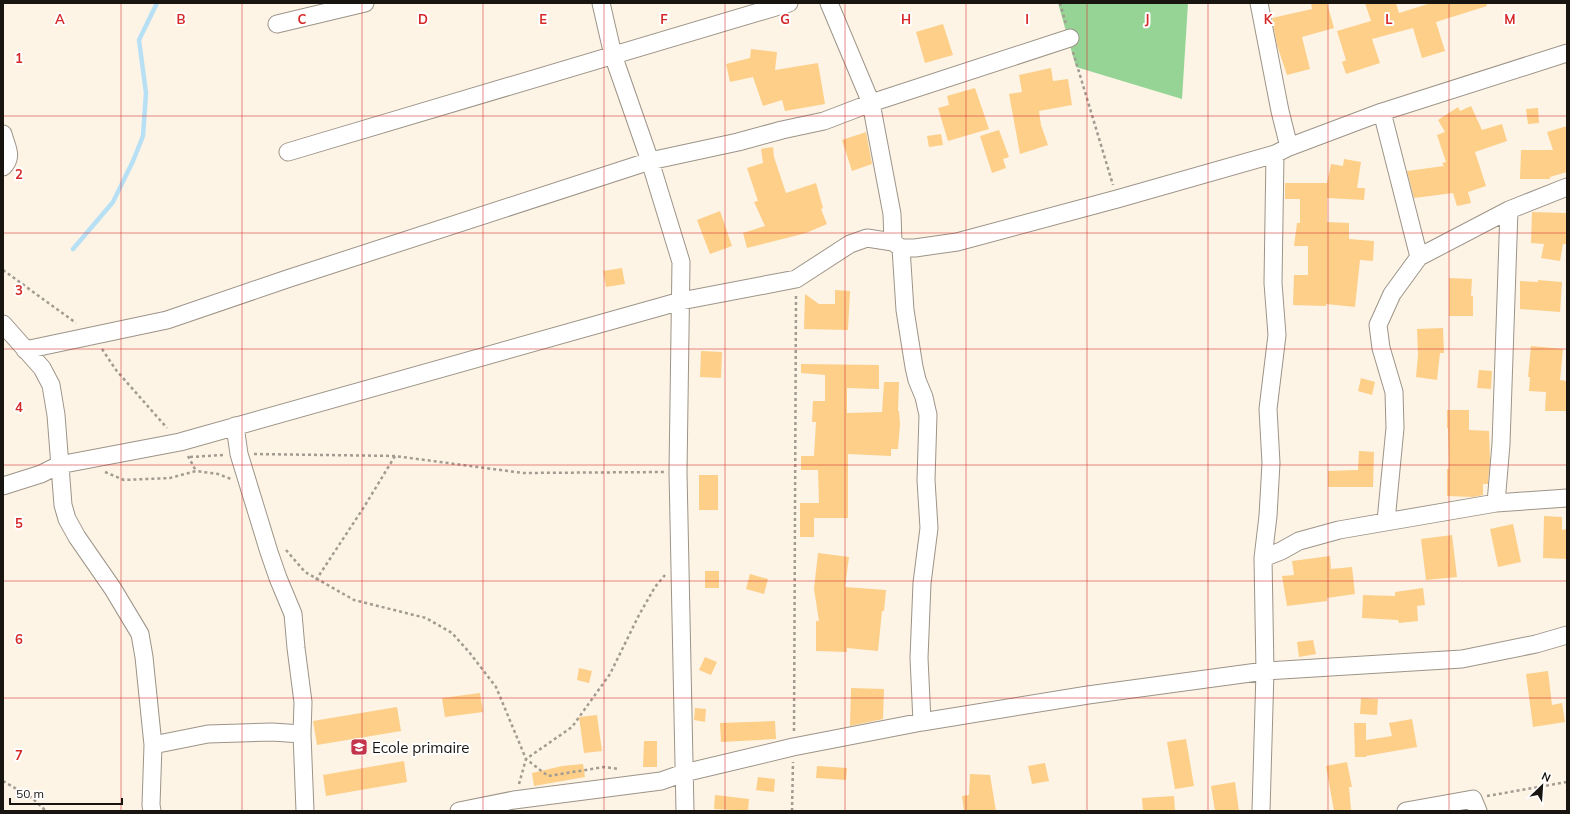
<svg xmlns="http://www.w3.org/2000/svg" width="1570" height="814" viewBox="0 0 1570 814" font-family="Mulish,sans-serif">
<rect width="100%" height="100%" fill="#fdf4e6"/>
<path fill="#96d496" d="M1058 3H1188L1182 99 1076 67Z"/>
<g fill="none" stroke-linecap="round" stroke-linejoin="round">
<path stroke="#b8e0f5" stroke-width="4.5" d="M73 249 113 202 133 161 143 136 146 93 139 40 157 3"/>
</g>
<path fill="#fdcf89" d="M1311 3H1327L1334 28 1302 37 1310 69 1287 75 1277 45 1272 18 1312 9Z
M1365 3H1396L1399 13 1431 3H1486L1487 6 1436 22 1445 51 1422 58 1413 28 1372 39 1380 63 1346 74 1342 62 1346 60 1337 31 1371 21Z
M943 24 953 55 925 63 916 32Z
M751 49 777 52 775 70 818 63 825 104 785 111 782 100 763 106 753 77 730 82 726 64 750 58Z
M1051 68 1053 81 1068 79 1072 105 1039 111 1041 125 1048 145 1020 154 1009 94 1022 92 1019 75Z
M975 88 989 129 948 141 938 108 949 105 947 96Z
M1471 106 1482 130 1502 124 1507 141 1475 152 1486 186 1468 192 1471 203 1457 206 1453 193 1414 198 1407 171 1444 166 1442 163 1446 162 1437 135 1445 132 1438 120 1458 107 1460 111Z
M1538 108 1539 123 1528 124 1526 109Z
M1567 126V172L1550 177V179H1520L1521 150H1553L1547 132Z
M999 130 1009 157 1003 159 1006 168 992 173 980 136Z
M866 132 872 164 852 171 842 140Z
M941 134 943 145 929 147 927 136Z
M773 147 774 157 786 193 816 183 823 208 821 209 827 224 806 233 747 248 743 233 765 226 754 202 758 201 747 168 763 163 761 149Z
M1344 159 1361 162 1357 188H1365L1364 200 1327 198V222L1349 223V239L1374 241 1373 261 1360 260 1355 307 1326 304V306L1293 305 1294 275H1308V246H1294L1297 223H1300V199H1285V183H1327L1331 164 1343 166Z
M720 211 732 246 710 254 697 220Z
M1532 212 1567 213V244H1563L1560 261 1541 258 1544 244 1531 243Z
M622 268 625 284 606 287 603 271Z
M1449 278 1472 279 1471 296H1473V316H1449Z
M1538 280 1562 282 1560 312 1520 309V281L1538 282Z
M835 290 850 291 848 330 804 329 805 294 819 304H835Z
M1443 328 1444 353H1440L1437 380 1416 377 1418 355 1417 329Z
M1531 346 1563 349 1560 380 1567 381V411H1545L1546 392 1529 391 1530 377H1528Z
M701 351 722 352 721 378 700 377Z
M801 364 879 365V389L847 388V413L882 412 884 382H899L898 411H899L900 424 898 449H891V456L848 454V518H814V537H800V503H819L818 470H801V456H814L816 422H812L813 401H825V375L801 373Z
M1479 370 1492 371 1491 389 1477 388Z
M1361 378 1375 382 1372 395 1358 391Z
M1447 410H1469V430L1489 431 1490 459 1488 484H1483V495L1473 497 1447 496V469H1449L1448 428H1447Z
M1359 451 1374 452 1373 487H1328V471L1358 470Z
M699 475H718V510H699Z
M1544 516 1562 517V530L1567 529V559L1543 558Z
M1513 524 1521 562 1498 567 1490 529Z
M1452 535 1457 577 1426 580 1421 539Z
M818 553 849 557 845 587 886 590 884 611H882L878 651 847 648V652L816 651V621H819L814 589Z
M1330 556 1331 569 1352 567 1355 594 1327 598V601L1287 606 1282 576 1294 575 1292 561Z
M705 571H719V588H705Z
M750 574 768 579 764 594 746 589Z
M1423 588 1425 605 1417 606 1418 621 1399 623 1398 620 1362 618 1363 595 1395 596V592Z
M1313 640 1316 654 1299 657 1297 642Z
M705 657 717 662 711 675 699 670Z
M579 668 592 671 589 683 577 680Z
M1548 671 1552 705 1562 703 1565 722 1533 727 1526 674Z
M851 688 884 689 883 719 850 726Z
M480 693 483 712 445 717 442 698Z
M1361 698 1378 699 1377 715 1360 714Z
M397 707 401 731 317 745 313 721Z
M695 708 706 709 705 722 694 720Z
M597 715 602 751 584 753 579 717Z
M1412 719 1417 747 1366 756V757H1355L1354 723H1366V740L1392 736 1389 723Z
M775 721 776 739 721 742 720 723Z
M1186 739 1194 786 1175 789 1167 742Z
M644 741H657V767H643Z
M404 761 407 782 326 796 323 775Z
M1347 762 1352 787H1349L1351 810 1334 811 1326 766Z
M1045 763 1049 781 1032 784 1028 766Z
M583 764 585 777 534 786 532 773 562 766Z
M817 766 847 768 846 780 816 778Z
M970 774 990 775 996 811H964L962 796 969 795Z
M758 777 775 779 774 792 756 790Z
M1235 782 1239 811H1215L1211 786Z
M715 795 749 799 748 811 714 809Z
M1174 796 1175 811H1143L1142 798Z"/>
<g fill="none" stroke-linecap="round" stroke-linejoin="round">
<g stroke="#9d9488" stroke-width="19">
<path id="street" d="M601 3 613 55 650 161 681 262 678 472 685 811
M829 3 871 103 892 214 893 242
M1259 3 1280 111 1289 147
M277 24 365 3
M1382 112 1419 257 1392 294 1378 325 1381 348 1394 392 1395 428 1386 521
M3 134C6 147 14 156 3 167
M288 152 789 3
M901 248 905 310 914 367 917 380 924 397 928 415 926 480 929 528 922 583 919 658 922 722
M1419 257 1509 210 1567 187
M3 324 42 368 51 385 56 415 63 505 67 519 77 537 113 589 140 634 144 657 153 745 151 805 152 811
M25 350 167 320 287 279 650 161 738 142 782 130 824 121 871 103 1070 38
M235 426 239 454 269 552 278 578 293 614 296 648 303 702 302 734 305 811
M3 486 41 474 59 465 180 442 681 301 796 279 850 244 867 238 893 242 901 248H915L957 242 1117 199 1275 154 1289 147 1382 112 1567 53
M1496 503 1501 444 1509 210
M1263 558 1281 551 1299 541 1339 530 1496 503 1567 498
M153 745 208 734 272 732 302 734
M459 811 514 800 661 781 684 773 793 747 922 722 1088 695 1265 671 1462 659 1536 644 1567 635
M1261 811 1265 671 1263 558 1268 516 1271 463 1268 409 1277 335 1273 283 1275 154
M1406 811 1473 799 1478 811"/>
</g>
<path stroke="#a29b91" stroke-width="2.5" stroke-dasharray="3 3" stroke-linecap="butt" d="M1060 3 1066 24
M1073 52 1113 185
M3 270 76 323
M102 349 116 370 167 428
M254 454 395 456 523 473 664 472
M188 456 196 471
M190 457 223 455
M105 472 124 480 170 478 196 471 218 474 231 479
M286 550 305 572 354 600 426 618 452 633 469 652 496 687 526 759 548 776 604 767 619 769
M316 580 364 507 395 456
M794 731 796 294
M3 781 32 798 46 811
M519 784 526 759 572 727 610 674 639 615 655 587 665 575
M1487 796 1567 782
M792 811 793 762"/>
<use href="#street" stroke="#fff" stroke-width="17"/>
</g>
<path fill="none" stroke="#d62828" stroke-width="1" stroke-opacity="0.55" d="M121 3V811M242 3V811M362 3V811M483 3V811M604 3V811M725 3V811M845 3V811M966 3V811M1087 3V811M1208 3V811M1328 3V811M1449 3V811M3 116H1567M3 233H1567M3 349H1567M3 465H1567M3 581H1567M3 698H1567"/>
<defs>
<g id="school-square" transform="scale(0.9)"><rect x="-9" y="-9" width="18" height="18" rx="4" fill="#c4344a" stroke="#fff"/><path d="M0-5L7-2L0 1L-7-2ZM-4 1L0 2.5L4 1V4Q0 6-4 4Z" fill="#fff"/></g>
</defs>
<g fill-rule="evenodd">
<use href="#school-square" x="359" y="747"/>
</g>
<g text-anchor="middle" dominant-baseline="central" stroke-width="4" stroke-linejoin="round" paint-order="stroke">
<g font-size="15" fill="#181410" stroke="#fff" text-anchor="start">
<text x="372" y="747">Ecole primaire</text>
</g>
</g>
<g font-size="13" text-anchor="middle" font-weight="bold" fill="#d62828" stroke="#fff" stroke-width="4" stroke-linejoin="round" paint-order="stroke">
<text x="60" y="24">A</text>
<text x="181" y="24">B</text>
<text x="302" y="24">C</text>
<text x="423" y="24">D</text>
<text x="543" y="24">E</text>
<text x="664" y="24">F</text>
<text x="785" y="24">G</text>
<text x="906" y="24">H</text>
<text x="1027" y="24">I</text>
<text x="1147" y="24">J</text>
<text x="1268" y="24">K</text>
<text x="1389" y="24">L</text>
<text x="1510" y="24">M</text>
<text x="19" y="63">1</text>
<text x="19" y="179">2</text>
<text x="19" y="295">3</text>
<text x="19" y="412">4</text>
<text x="19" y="528">5</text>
<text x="19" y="644">6</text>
<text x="19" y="760">7</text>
</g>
<rect width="1570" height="814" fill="none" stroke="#181410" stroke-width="8"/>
<g transform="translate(1542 786) rotate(25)" stroke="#ffffff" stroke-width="3" paint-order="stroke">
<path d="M0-3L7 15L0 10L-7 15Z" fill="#181410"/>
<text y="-6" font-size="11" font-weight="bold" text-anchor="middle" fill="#181410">N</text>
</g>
<path d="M10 798v6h112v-6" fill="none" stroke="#181410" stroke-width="2"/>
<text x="16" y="798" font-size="12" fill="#181410" stroke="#ffffff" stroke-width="3" paint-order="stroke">50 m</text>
</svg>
